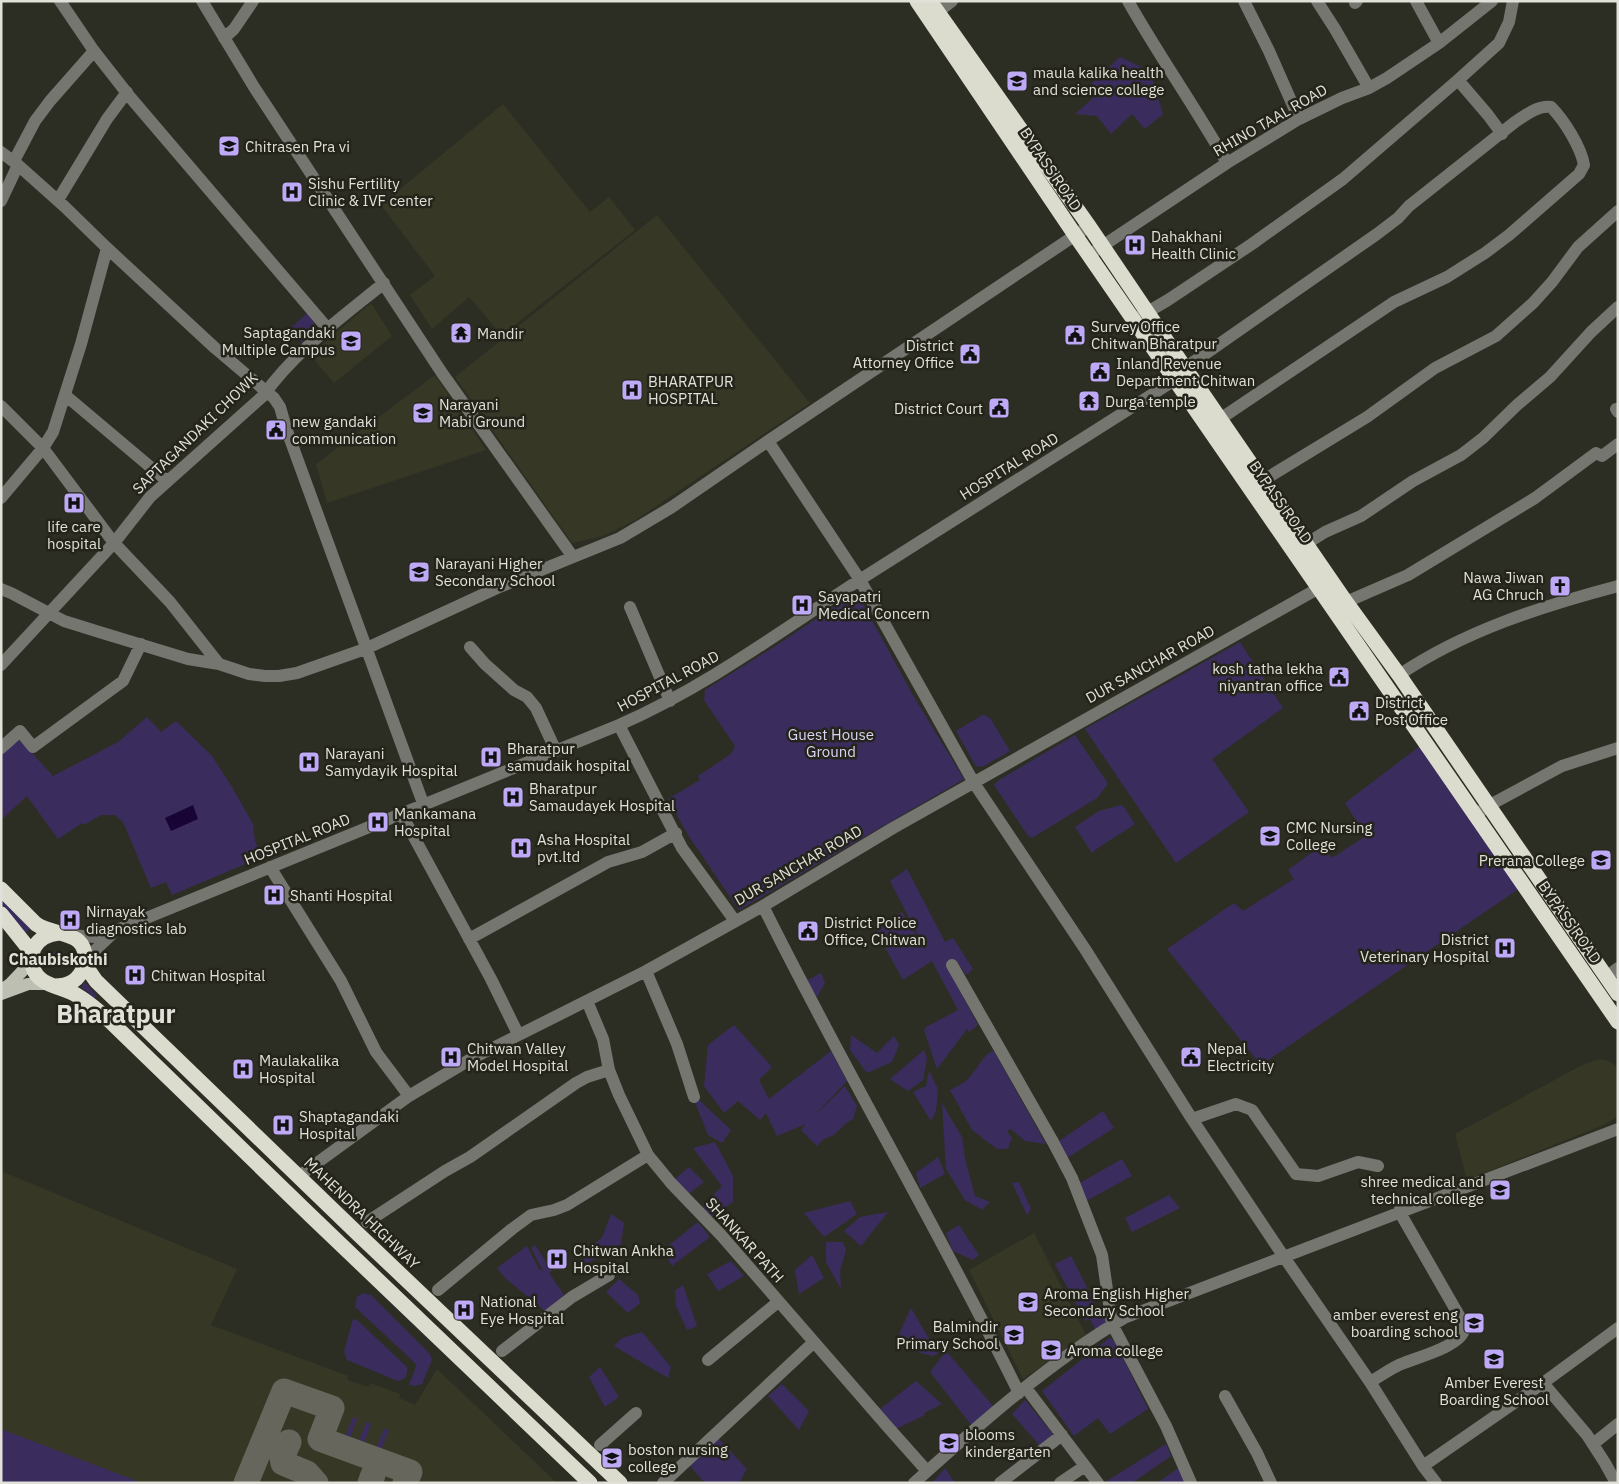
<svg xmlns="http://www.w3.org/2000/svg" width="1619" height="1484" viewBox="0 0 1619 1484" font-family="'IBM Plex Sans',sans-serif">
<rect width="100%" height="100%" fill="#2d2e23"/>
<path fill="#373726" d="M503 104 590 212 609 197 635 230 502 335 469 297 432 329 410 295 435 276 381 205Z
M657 215 810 403 634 521 603 536 572 543 455 377Z
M371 303 392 336 334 383 310 355Z
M435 375 486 450 327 503 316 464Z
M1596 1060H1605L1611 1062 1618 1068V1116L1606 1124 1467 1180 1455 1134 1582 1065Z
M1 1171 237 1269 211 1325 348 1376 347 1380 369 1387 370 1383 400 1394 399 1398 415 1405 437 1369 557 1483H1Z
M1034 1233 1086 1335 1023 1379 969 1270Z"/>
<path fill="#3b2c5e" d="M1120 57 1150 71 1163 114 1145 129 1132 114 1111 134 1097 116 1075 114 1092 99V83Z
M307 313 313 321 316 328 315 331 302 343 290 329Z
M851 598 858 600 863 604 914 697 964 779 739 910 688 835 668 799 700 780 698 776 731 754 735 746 704 700 705 690 780 643 844 600Z
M1240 642 1283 708 1212 759 1249 812 1176 863 1085 729Z
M982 715H985L990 718 1010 751 982 767 976 766 974 763 956 731Z
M147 717 161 732 176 721 212 756 232 787 253 824 255 841 262 857 172 895 166 882 151 888 123 822 115 815H101L84 825 82 823 58 839 27 796 1 820V754L16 740 21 741 53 776 118 742Z
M1075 735 1107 782V785L1097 798 1032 838 1028 836 994 785 999 780Z
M1420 746 1516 883 1517 890 1261 1065 1167 949 1234 903 1243 911 1294 879 1288 870 1321 846 1332 858 1366 836 1345 803Z
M1121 805 1124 807 1135 824 1095 850 1092 853 1075 827 1099 811Z
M907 869 945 942 953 938 973 969 966 975 956 960 946 965 978 1025 969 1032 967 1029 937 1069 924 1030 926 1027 958 1010 932 961 903 980 876 931 902 912 926 951 890 881Z
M1 899 22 921 31 928 26 933 1 906Z
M50 959a8 8 0 1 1 16 0a8 8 0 1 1-16 0Z
M821 973 825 983 817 997 806 981Z
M85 982 97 996 95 998 81 987Z
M734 1025 772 1067 759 1080 769 1099 831 1051 847 1081 809 1121 845 1086 857 1106 853 1119 846 1123 834 1135 824 1139 817 1146 801 1130 806 1124 777 1136 766 1113 760 1120 738 1101 724 1113 704 1086 708 1045Z
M851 1035 877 1053 894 1036 899 1045 892 1062 867 1073 850 1050Z
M924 1050 927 1058 923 1080 908 1091 890 1079Z
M993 1050 1046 1144 1025 1141 1011 1129 1007 1131 1012 1138 1008 1149H997L972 1130 950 1090C958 1086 967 1082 972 1074 981 1064 981 1058 993 1050Z
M929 1071 938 1089 936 1111 931 1121 913 1092 926 1086Z
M699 1100 731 1130 722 1143 708 1135 695 1102Z
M942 1103 962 1137 965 1159 975 1196 990 1202 982 1210 965 1200 946 1169Z
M1103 1111 1114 1128 1067 1158 1059 1141Z
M715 1142 733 1176V1202L709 1218 703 1206 722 1186 693 1148Z
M938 1157 945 1174 920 1188 916 1173Z
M1122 1159 1132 1176 1086 1201 1078 1184Z
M689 1167 704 1182 687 1195 674 1180Z
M1019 1182 1031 1209 1027 1215 1012 1183Z
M1169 1195 1180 1208 1132 1232 1125 1218Z
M850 1201 857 1214 824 1237 804 1213Z
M888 1212 861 1246 844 1231 860 1217Z
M611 1214 624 1223 621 1244 586 1264 580 1254 602 1238Z
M698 1222 710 1237 672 1266 663 1250Z
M959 1225 979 1255 973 1260 953 1251 946 1233Z
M826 1242H843L846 1250 840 1271 841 1289 826 1262Z
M535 1245 552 1271 549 1273 564 1295 545 1311 505 1278 497 1268 527 1246 539 1269 543 1271 531 1248Z
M812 1255 824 1278 799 1294 795 1270Z
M1071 1256 1100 1313 1105 1311 1112 1320 1096 1331 1090 1319 1085 1321 1055 1264Z
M731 1261 744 1276 718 1291 707 1274Z
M619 1279 638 1295 640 1303 628 1313 606 1292Z
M683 1285 697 1326 687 1330 676 1306 675 1291Z
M363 1293 371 1295 430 1354 432 1360 422 1384 415 1386 409 1385 416 1367 415 1363 355 1307 357 1297Z
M911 1308 938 1354 932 1356 910 1350 899 1334Z
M353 1319 357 1320 407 1367V1373L405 1378 398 1381 347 1360 344 1352Z
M642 1332 671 1367 668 1378 614 1346 622 1338Z
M1111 1338 1116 1344 1148 1409 1110 1434 1098 1418 1074 1436 1042 1391 1108 1339Z
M946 1351 994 1407 972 1426 930 1372Z
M600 1367 619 1397 605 1407 589 1377Z
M916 1381 942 1404 924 1413 925 1415 896 1429 880 1409Z
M782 1384 809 1411 799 1430 768 1396Z
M1025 1400 1057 1439 1041 1447 1012 1414Z
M334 1411 340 1413 331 1437 325 1435Z
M353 1417 357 1419 348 1444 343 1442Z
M366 1422 371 1424 362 1449 357 1447Z
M1 1429 142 1483H1Z
M384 1429 389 1430 379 1455 374 1453Z
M717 1437 747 1469 740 1481 737 1483H705L690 1466Z
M1166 1444 1171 1456 1132 1483H1109L1107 1481Z
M1183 1465 1192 1483H1157Z
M945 1468 955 1483H932Z"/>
<path fill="#180535" d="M193 805 198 819 171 831 165 818Z"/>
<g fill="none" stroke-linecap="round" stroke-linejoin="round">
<path stroke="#66665c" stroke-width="25" d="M289 1442 282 1458 283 1463 307 1473 316 1483
M246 1483 284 1391 332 1408 320 1439 410 1472 405 1483
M370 1483 373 1475"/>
<path stroke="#757670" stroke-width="12" d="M60 1 94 51 130 97 328 329
M202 1 254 87 442 373 573 557
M1128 1C1159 56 1196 108 1227 163
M1244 1 1269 51 1299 119
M1317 1 1335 29 1369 88
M1416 1 1439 43
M1355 3 1357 1
M938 12 952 1
M224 38 234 29 253 1
M1458 80 1488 115 1502 134
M1 152 18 165 65 207 107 248 215 348 274 398 280 407 286 428 424 806
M14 161 35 121 50 101 94 51
M58 200 107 119 127 92
M1 201 18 165
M1089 255 1227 163 1299 119 1342 98 1369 88 1387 78 1439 43 1492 1
M1134 320 1168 300 1252 244 1343 179 1458 80 1499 43 1509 22 1513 1
M65 395 167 481
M1 406 43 448 114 543 170 602 219 664
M1616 409 1618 412
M768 441 860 580 974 783 1085 949 1192 1119 1284 1257 1370 1382 1423 1466 1436 1483
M1262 481 1367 417 1435 368 1496 336 1533 303 1552 282 1578 247 1618 211
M1 498 43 448 53 432 81 344 107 248
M1306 544 1325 532 1361 516 1413 481 1461 455 1483 438 1517 405 1550 377 1591 332 1618 307
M1 589 11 593 64 621 96 631 188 659 219 664 249 674 265 676H279L297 673 365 649 497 588 620 538 672 507 768 441 1089 226
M1346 602 1408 575 1535 498 1596 453 1602 456 1618 444
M630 607 670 701
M470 647 485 664 514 690 527 697 536 708 556 751
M1 665 114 543 150 497 263 396C295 351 341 318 384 283
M1399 675C1464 631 1542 606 1618 586
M619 725 682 848 735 921
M1 748 20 731 33 747 123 681 141 644
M402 815 491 979 518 1034
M1474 816 1488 806 1562 766 1618 748
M270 867 341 981 376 1052 409 1096
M763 906C844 1070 938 1228 1019 1393
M70 935 95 937 117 930 619 725C706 687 782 630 861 579 963 514 1065 449 1167 385L1185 368 1377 234 1398 218 1409 206 1515 122C1526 115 1538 105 1551 107 1564 120 1581 147 1584 165L1579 174 1509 235 1485 253 1447 277 1394 302 1220 419
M469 939 608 862 642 852 676 833
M86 959 111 935
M952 965 1053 1142 1072 1178 1102 1255 1112 1324 1166 1426 1191 1483
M646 971 677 1044 694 1097
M1606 977 1618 968
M587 1001 603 1039 609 1070 619 1095 648 1155 671 1183 721 1235 887 1426 927 1471
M1192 1119 1236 1104 1252 1110 1296 1174 1318 1176 1358 1162 1378 1166
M299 1176 409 1096 471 1059 646 971 763 906 893 828 1319 588
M367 1222 445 1171 470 1157 576 1083 587 1077 609 1070
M438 1290 512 1229 531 1215 554 1210 567 1205 648 1155
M502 1351 572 1297 609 1275
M708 1360 778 1302
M1370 1382C1381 1376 1392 1367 1404 1363 1418 1357 1461 1346 1464 1330 1465 1326 1463 1322 1461 1319L1399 1211
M1543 1383 1587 1435 1605 1463 1616 1483
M1026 1388 1098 1483
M1225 1396 1257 1453 1271 1483
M1593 1444 1618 1424
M600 1445 636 1413
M1423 1466 1543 1383 1618 1328
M663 1483 814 1342
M914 1483C980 1424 1047 1364 1124 1318L1618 1129
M1000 1483 1062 1435
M1060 1483 1085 1466"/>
<path stroke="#bebfb3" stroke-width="12" d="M3 989 10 984 32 961
M1 994 28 984H46"/>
<path stroke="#dbdcce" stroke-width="15" d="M917 1 1075 235 1618 1022
M930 1 1089 226 1185 368 1346 602 1399 675 1618 994
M1 889 36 924C56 938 89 928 85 965L96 981 357 1233 620 1483
M1 914 25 944 32 955
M59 933C49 934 39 938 34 948 31 955 31 961 33 968 39 987 63 986 78 996 90 1003 101 1013 112 1023L310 1215 590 1483
M54 986C70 986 79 980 85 965"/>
</g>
<defs>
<g id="university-square" transform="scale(1.125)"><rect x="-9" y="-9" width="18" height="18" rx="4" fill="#bda9f5" stroke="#24241a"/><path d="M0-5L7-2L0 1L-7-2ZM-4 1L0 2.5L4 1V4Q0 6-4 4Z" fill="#111"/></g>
<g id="school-square" transform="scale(1.125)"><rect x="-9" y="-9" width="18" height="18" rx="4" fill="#bda9f5" stroke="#24241a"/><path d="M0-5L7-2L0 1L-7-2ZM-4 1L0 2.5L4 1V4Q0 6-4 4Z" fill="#111"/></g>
<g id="hospital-square" transform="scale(1.125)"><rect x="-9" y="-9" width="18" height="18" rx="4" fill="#bda9f5" stroke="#24241a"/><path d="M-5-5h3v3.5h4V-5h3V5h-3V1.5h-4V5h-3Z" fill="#111"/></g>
<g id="temple-square" transform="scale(1.125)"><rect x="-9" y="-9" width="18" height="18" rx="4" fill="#bda9f5" stroke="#24241a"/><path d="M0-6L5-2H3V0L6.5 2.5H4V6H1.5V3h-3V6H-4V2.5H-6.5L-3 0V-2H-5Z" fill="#111"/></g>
<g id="civic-square" transform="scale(1.125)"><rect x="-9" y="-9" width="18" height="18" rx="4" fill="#bda9f5" stroke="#24241a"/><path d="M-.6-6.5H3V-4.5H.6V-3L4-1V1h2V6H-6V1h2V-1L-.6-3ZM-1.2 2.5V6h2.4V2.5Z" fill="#111"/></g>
<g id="church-square" transform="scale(1.125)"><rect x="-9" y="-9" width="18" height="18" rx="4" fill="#bda9f5" stroke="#24241a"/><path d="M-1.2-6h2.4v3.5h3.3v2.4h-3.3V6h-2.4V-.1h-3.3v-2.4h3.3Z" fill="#111"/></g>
</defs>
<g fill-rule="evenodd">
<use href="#university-square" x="1017" y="81"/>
<use href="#school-square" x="229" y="146"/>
<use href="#hospital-square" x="292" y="192"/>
<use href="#hospital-square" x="1135" y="245"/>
<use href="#temple-square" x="461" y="333"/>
<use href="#civic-square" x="1075" y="335"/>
<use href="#school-square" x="351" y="341"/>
<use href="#civic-square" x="970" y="354"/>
<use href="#civic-square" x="1100" y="372"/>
<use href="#hospital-square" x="632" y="390"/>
<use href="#temple-square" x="1089" y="401"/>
<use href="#civic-square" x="999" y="408"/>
<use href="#school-square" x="423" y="413"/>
<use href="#civic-square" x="276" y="430"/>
<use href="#hospital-square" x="74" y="503"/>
<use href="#school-square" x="419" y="572"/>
<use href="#church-square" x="1560" y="586"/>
<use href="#hospital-square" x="802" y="605"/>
<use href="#civic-square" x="1339" y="677"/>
<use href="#civic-square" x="1359" y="711"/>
<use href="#hospital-square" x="491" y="757"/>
<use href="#hospital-square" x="309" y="762"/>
<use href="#hospital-square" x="513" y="797"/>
<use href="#hospital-square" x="378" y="822"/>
<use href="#university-square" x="1270" y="836"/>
<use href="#hospital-square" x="521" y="848"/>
<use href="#university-square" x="1601" y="860"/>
<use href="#hospital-square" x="274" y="895"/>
<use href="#hospital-square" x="70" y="920"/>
<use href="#civic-square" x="808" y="931"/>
<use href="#hospital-square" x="1505" y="948"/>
<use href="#hospital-square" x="135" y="975"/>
<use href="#hospital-square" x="451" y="1057"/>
<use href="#civic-square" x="1191" y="1057"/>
<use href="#hospital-square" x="243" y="1069"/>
<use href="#hospital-square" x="283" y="1125"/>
<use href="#university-square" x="1500" y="1190"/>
<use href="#hospital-square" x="557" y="1259"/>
<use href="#school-square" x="1028" y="1302"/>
<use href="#hospital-square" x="464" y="1310"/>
<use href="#school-square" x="1474" y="1323"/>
<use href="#school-square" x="1014" y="1335"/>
<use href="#university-square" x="1051" y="1350"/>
<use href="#school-square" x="1494" y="1359"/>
<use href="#school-square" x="949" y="1443"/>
<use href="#university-square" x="612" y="1458"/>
</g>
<g text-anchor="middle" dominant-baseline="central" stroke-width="5" stroke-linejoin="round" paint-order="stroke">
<g font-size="15" fill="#e1e1da" stroke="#24241a" text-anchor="start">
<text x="1033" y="72">maula kalika health<tspan x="1033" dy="17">and science college</tspan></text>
<text x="245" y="146">Chitrasen Pra vi</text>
<text x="308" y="183">Sishu Fertility<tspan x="308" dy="17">Clinic &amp; IVF center</tspan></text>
<text x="1151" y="236">Dahakhani<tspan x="1151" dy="17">Health Clinic</tspan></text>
<text x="1091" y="326">Survey Office<tspan x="1091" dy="17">Chitwan Bharatpur</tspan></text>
<text x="335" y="332" text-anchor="end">Saptagandaki<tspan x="335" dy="17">Multiple Campus</tspan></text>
<text x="477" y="333">Mandir</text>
<text x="954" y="345" text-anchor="end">District<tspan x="954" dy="17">Attorney Office</tspan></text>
<text x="1116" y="363">Inland Revenue<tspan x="1116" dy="17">Department Chitwan</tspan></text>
<text x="648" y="381">BHARATPUR<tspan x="648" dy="17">HOSPITAL</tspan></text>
<text x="1105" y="401">Durga temple</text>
<text x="439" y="404">Narayani<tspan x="439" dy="17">Mabi Ground</tspan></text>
<text x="983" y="408" text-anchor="end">District Court</text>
<text x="292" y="421">new gandaki<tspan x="292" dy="17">communication</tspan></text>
<text x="74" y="526" text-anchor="middle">life care<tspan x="74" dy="17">hospital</tspan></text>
<text x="435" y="563">Narayani Higher<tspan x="435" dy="17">Secondary School</tspan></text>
<text x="1544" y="577" text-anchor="end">Nawa Jiwan<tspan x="1544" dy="17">AG Chruch</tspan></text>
<text x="818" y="596">Sayapatri<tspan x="818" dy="17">Medical Concern</tspan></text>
<text x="1323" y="668" text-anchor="end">kosh tatha lekha<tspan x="1323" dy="17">niyantran office</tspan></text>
<text x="1375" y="702">District<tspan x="1375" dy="17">Post Office</tspan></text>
<text x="507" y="748">Bharatpur<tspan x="507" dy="17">samudaik hospital</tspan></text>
<text x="325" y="753">Narayani<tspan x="325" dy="17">Samydayik Hospital</tspan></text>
<text x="529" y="788">Bharatpur<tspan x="529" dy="17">Samaudayek Hospital</tspan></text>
<text x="394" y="813">Mankamana<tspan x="394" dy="17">Hospital</tspan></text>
<text x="1286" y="827">CMC Nursing<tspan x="1286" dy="17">College</tspan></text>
<text x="537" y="839">Asha Hospital<tspan x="537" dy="17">pvt.ltd</tspan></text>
<text x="1585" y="860" text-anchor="end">Prerana College</text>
<text x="290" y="895">Shanti Hospital</text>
<text x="86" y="911">Nirnayak<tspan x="86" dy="17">diagnostics lab</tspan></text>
<text x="824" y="922">District Police<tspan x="824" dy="17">Office, Chitwan</tspan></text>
<text x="1489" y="939" text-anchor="end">District<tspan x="1489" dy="17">Veterinary Hospital</tspan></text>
<text x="151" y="975">Chitwan Hospital</text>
<text x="467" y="1048">Chitwan Valley<tspan x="467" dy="17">Model Hospital</tspan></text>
<text x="1207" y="1048">Nepal<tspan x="1207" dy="17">Electricity</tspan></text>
<text x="259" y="1060">Maulakalika<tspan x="259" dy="17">Hospital</tspan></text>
<text x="299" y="1116">Shaptagandaki<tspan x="299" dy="17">Hospital</tspan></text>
<text x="1484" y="1181" text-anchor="end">shree medical and<tspan x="1484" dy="17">technical college</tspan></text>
<text x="573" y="1250">Chitwan Ankha<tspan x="573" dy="17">Hospital</tspan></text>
<text x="1044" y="1293">Aroma English Higher<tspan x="1044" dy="17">Secondary School</tspan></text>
<text x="480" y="1301">National<tspan x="480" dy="17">Eye Hospital</tspan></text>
<text x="1458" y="1314" text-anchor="end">amber everest eng<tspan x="1458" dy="17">boarding school</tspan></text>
<text x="998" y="1326" text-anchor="end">Balmindir<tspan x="998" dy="17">Primary School</tspan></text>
<text x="1067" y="1350">Aroma college</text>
<text x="1494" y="1382" text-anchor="middle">Amber Everest<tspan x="1494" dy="17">Boarding School</tspan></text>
<text x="965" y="1434">blooms<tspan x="965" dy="17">kindergarten</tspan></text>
<text x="628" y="1449">boston nursing<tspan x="628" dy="17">college</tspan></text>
</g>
<g font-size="15" fill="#e1e1da" stroke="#24241a">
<text transform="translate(1270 120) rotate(-30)">RHINO TAAL ROAD</text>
<text transform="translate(1051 169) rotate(56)">BYPASS ROAD</text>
<text transform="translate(195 433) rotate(-44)">SAPTAGANDAKI CHOWK</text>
<text transform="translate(1009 466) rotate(-32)">HOSPITAL ROAD</text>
<text transform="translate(1281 502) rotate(55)">BYPASS ROAD</text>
<text transform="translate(1150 664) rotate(-29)">DUR SANCHAR ROAD</text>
<text transform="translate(668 681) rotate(-28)">HOSPITAL ROAD</text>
<text transform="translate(297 839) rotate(-22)">HOSPITAL ROAD</text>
<text transform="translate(798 865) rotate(-30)">DUR SANCHAR ROAD</text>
<text transform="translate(1570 922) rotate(55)">BYPASS ROAD</text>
<text transform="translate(362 1213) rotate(44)">MAHENDRA HIGHWAY</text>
<text transform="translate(745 1240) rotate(48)">SHANKAR PATH</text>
</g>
<g font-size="15" fill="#dcd4f6" stroke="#24241a">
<text x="831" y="734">Guest House<tspan x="831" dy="17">Ground</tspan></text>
</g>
<g font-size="16" font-weight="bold" fill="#e1e1da" stroke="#24241a">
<text x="58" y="959">Chaubiskothi</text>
</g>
<g font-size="25" font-weight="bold" fill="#e1e1da" stroke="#24241a">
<text x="116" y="1013">Bharatpur</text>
</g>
</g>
<rect width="1619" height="1484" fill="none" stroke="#e1e1da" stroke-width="5"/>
</svg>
